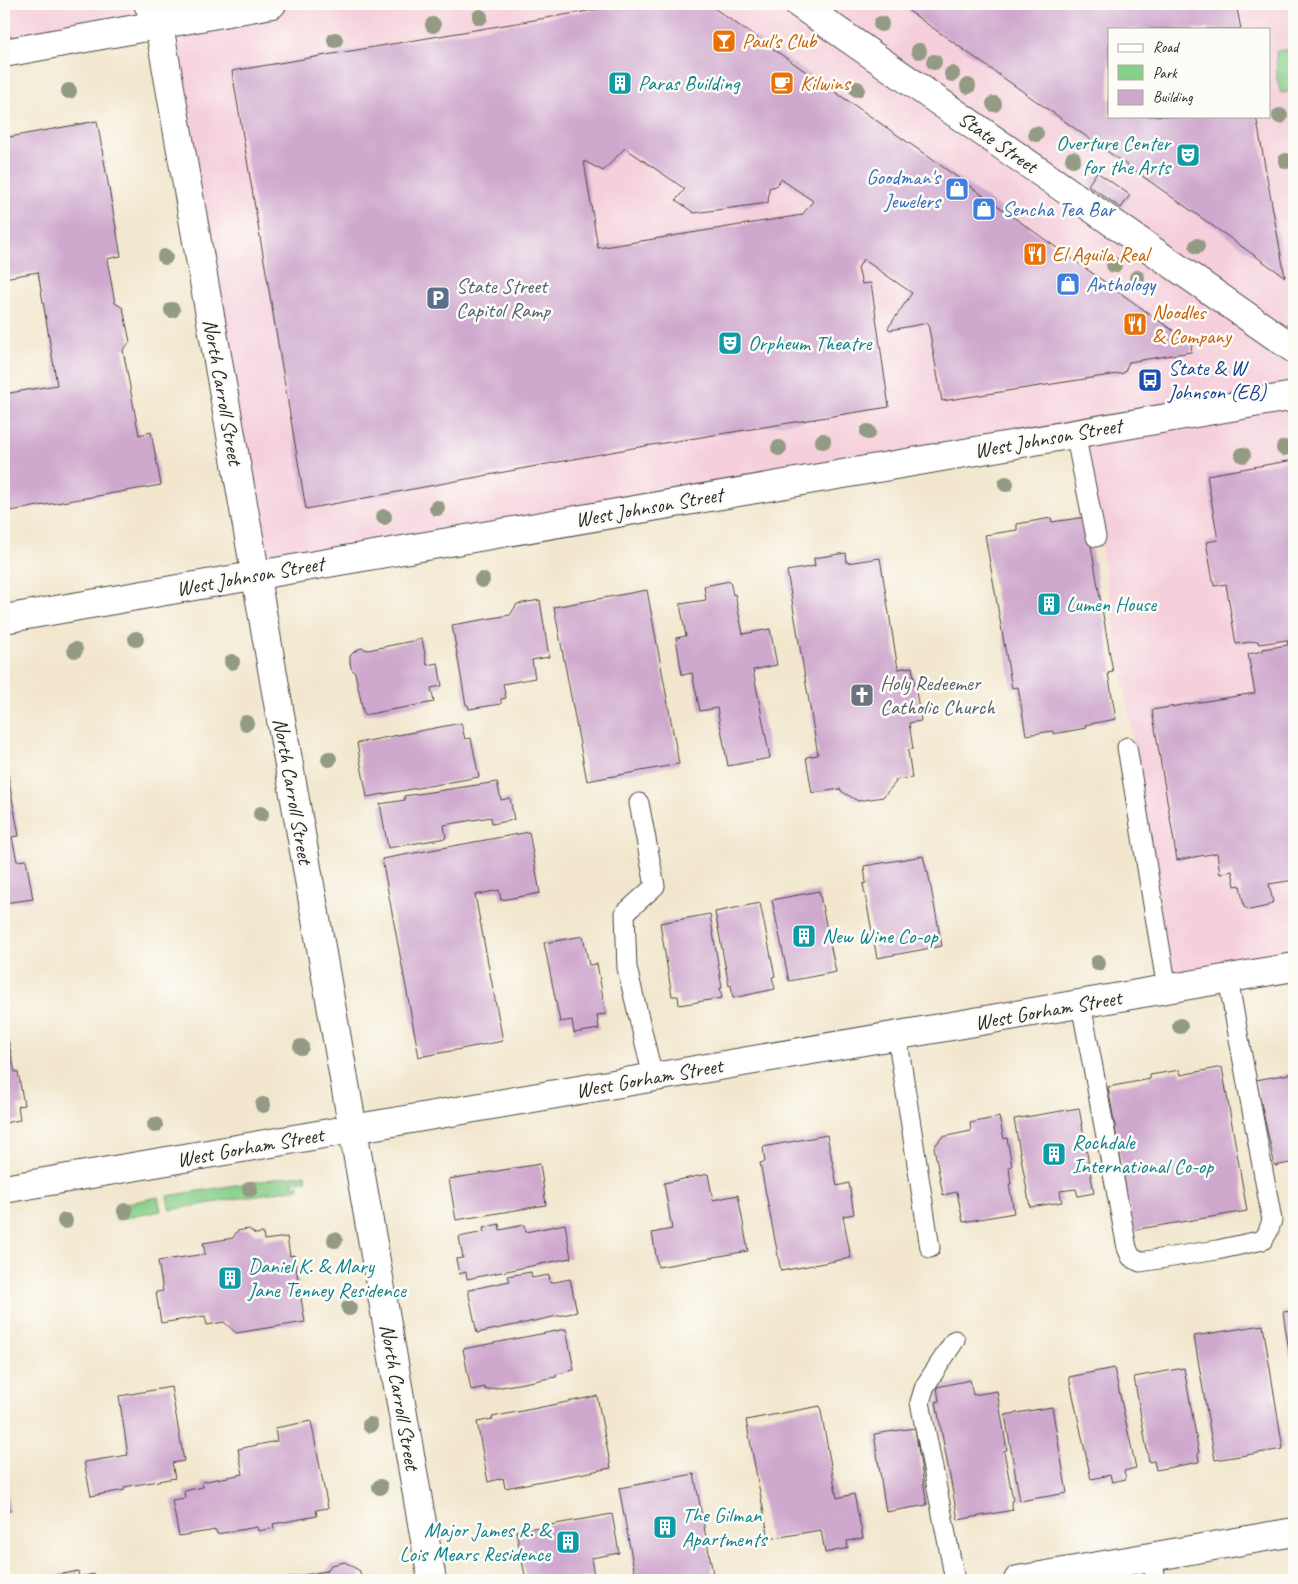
<svg xmlns="http://www.w3.org/2000/svg" width="1298" height="1584" viewBox="0 0 1298 1584" font-family="Caveat,sans-serif">
<rect width="100%" height="100%" fill="#fdfcf7"/>
<filter id="ink" filterUnits="userSpaceOnUse"><feTurbulence type="fractalNoise" baseFrequency=".02" numOctaves="2"/><feDisplacementMap in="SourceGraphic" scale="10" xChannelSelector="R" yChannelSelector="G"/><feConvolveMatrix kernelMatrix="1 2 1 2 8 2 1 2 1" color-interpolation-filters="sRGB"/></filter>
<filter id="wash" filterUnits="userSpaceOnUse"><feTurbulence type="fractalNoise" baseFrequency=".0096" numOctaves="4" result="noise"/><feDisplacementMap in="SourceGraphic" scale="20" xChannelSelector="R" yChannelSelector="G"/><feGaussianBlur stdDeviation="1.12" result="paint"/><feColorMatrix in="noise" values="0 0 0 0 0 0 0 0 0 0 0 0 0 0 0 0 0 1.4 0 .05"/><feComposite in="paint" operator="in"/></filter>
<g filter="url(#wash)">
<rect width="100%" height="100%" fill="#f2e7ce"/>
<path fill="#f5cfdb" fill-rule="evenodd" d="M4 4H1294V967L1174 988 1082 432 256 576 159 26 4 53ZM1109 29H1269V116H1109Z"/>
<path fill="#87cf8a" stroke="#597d5a" d="M1294 49V91L1281 93 1277 79 1276 51Z
M305 1174 307 1180 292 1182 293 1185H299V1188L170 1210 167 1196Z
M158 1197 161 1211 116 1220 115 1211 118 1205Z"/>
<g id="blocks">
<path fill="#cfa8ce" fill-rule="evenodd" d="M629 4H708L919 150 1192 344 1191 352 1129 362 1124 373 942 401 928 323 890 330 888 328 912 293 863 259 858 268 862 284 871 283 889 407 633 448 306 509 232 71ZM625 148 685 189 676 200 694 213 768 203 769 188 776 186 781 179 813 201 802 215 598 248 584 161 603 171Z
M899 4H1236L1241 29H1109V116H1256L1285 277Z
M97 121 121 256 107 259 115 303 123 308 130 342 123 350 139 435 151 432 161 485 4 512V394L57 385 38 272 4 278V138Z
M1097 172 1130 195 1121 208 1088 185Z
M1294 460V880L1269 884 1273 902 1268 906 1250 910 1244 907 1240 885 1235 886 1232 871 1220 874 1217 853 1177 860 1152 710 1255 693 1248 654 1263 651V649L1288 645 1287 640 1259 644 1258 641 1236 644 1226 584 1214 586 1206 542 1218 540 1207 475Z
M1086 517 1113 672 1108 673 1116 719 1085 725 1086 728 1053 734V731L1026 735 1018 687 1012 688 985 535 1017 530V524L1051 518 1052 522Z
M846 553 847 563 880 558 898 669 912 667 921 721 909 723 913 749 908 750 912 778 895 780 896 782 883 797 858 801 841 791V789L812 793 806 757 818 755 787 571 815 566 814 558Z
M730 581 733 595 735 594 743 634 770 629 777 665 753 670 770 758 728 766 717 708 700 711 692 673 682 675 676 638 686 636 680 604 706 600 704 586Z
M647 590 679 764 587 781 554 607Z
M540 600 549 657 532 660 535 678 503 684 506 698 501 699V704L469 709 468 705H466L452 625 510 615 517 604Z
M422 639 427 665 438 663 442 686 431 688 434 702 364 715 355 673 351 668 350 662V656L355 651 361 648 368 650Z
M461 723 465 739 471 738 479 777 367 797 357 743Z
M4 753 19 836 12 837 17 861 26 860 33 899 4 903Z
M497 782 501 800 510 798 514 820 492 824 491 817 444 825 446 838 388 848 380 804 405 800 404 796Z
M529 832 540 893 501 900 499 890 475 895 503 1041 419 1057 382 859Z
M923 856 927 872H928L942 946 877 958 863 884 866 883 864 866Z
M819 891 836 972 789 981 772 900Z
M760 903 775 976 772 977 775 989 733 998 731 985 729 986 715 912Z
M710 914 722 988H720L722 998 679 1005 678 996H672L660 923Z
M583 936 589 965 597 964 606 1014 597 1015 599 1029 574 1033 572 1020 560 1022 544 943Z
M8 1039 15 1072H18L24 1105 18 1106 20 1120 4 1123V1040Z
M1222 1067 1247 1211 1133 1230 1108 1087 1150 1079V1075L1180 1070 1181 1075Z
M1294 1073V1162L1275 1166 1256 1080Z
M1079 1108 1094 1193 1078 1196 1076 1189 1060 1191 1062 1202 1030 1207 1014 1119Z
M999 1117 1004 1139 1007 1138 1012 1166 1009 1167 1011 1184H1009L1014 1213 963 1222 957 1192 943 1195 934 1147 942 1137 971 1131 970 1123Z
M827 1135 837 1186 849 1183 854 1214 843 1216 851 1258 781 1271 760 1163 765 1162 763 1147Z
M540 1164 546 1205 456 1220 449 1179Z
M708 1174 713 1200 738 1195 748 1251 658 1267 652 1233 672 1229 664 1183Z
M499 1224 500 1230 524 1225 526 1232 565 1224 571 1258 467 1279 466 1272 459 1274 456 1259 463 1258 459 1237 484 1232 483 1228Z
M249 1229 255 1234 263 1233 264 1240 287 1237 290 1256 294 1255 305 1322 236 1333 224 1322 207 1325 205 1316 161 1323 156 1292 163 1291 158 1261 205 1254 203 1243 233 1238 237 1231Z
M531 1272 532 1278 549 1275 550 1283 570 1279 577 1312 477 1333 468 1290 510 1281 508 1276Z
M1294 1311V1377H1293L1283 1312Z
M1263 1325 1283 1449 1215 1460 1194 1336Z
M566 1329 574 1370 556 1374V1377L485 1390V1387L471 1390 463 1349Z
M1114 1368 1136 1468 1124 1471 1126 1479 1112 1482 1110 1475 1091 1479 1069 1377Z
M1184 1368 1199 1453 1198 1454 1199 1462 1156 1470 1154 1461 1149 1462 1134 1377Z
M970 1380 973 1395 997 1391 1007 1450 1004 1451 1013 1500 1011 1501 1013 1510 958 1520 936 1402 939 1401 937 1387Z
M171 1387 184 1461 172 1463 175 1478 124 1487 125 1490 91 1496 84 1462 128 1455 119 1396Z
M597 1396 611 1468 505 1488 503 1478 488 1482 477 1422 493 1419 492 1417Z
M820 1406 837 1498 854 1494 863 1538 847 1541 848 1548 825 1553 821 1530 769 1539 746 1420Z
M1052 1407 1067 1493 1020 1501 1005 1415Z
M311 1421 328 1508 316 1510 317 1516 273 1524 274 1528 258 1531 257 1527 217 1534 216 1530 179 1536 172 1500 185 1498 184 1491 203 1487 202 1482 243 1474 238 1449 277 1441 275 1428Z
M915 1428 927 1505 886 1512 874 1434Z
M694 1474 714 1579 636 1580 619 1488Z
M4 1481 10 1511 4 1512Z
M612 1514 619 1553 591 1558 594 1576 571 1580H526L516 1531Z
M345 1562 360 1571 361 1580H287V1578L327 1571 331 1565Z
M78 1571 79 1577 94 1574 95 1580H43L42 1578Z
M230 1576V1580H212L211 1579Z"/>
</g>
</g>
<g filter="url(#ink)">
<use href="#blocks" fill-opacity="0" stroke="#494743" stroke-width="1"/>
<g fill="none" stroke-linecap="round" stroke-linejoin="round">
<g stroke="#494743" stroke-width="21">
<path id="service" d="M1075 433 1096 537
M1127 747 1167 989
M639 803 655 886 625 913 627 968 653 1077
M1081 1004 1127 1248 1131 1257 1140 1262 1217 1250 1263 1240 1268 1232 1272 1220 1228 979
M897 1035 930 1248
M955 1340 925 1386 920 1402 955 1580
M1152 1557 1156 1580"/>
</g>
<g stroke="#494743" stroke-width="30">
<path id="pedestrian" d="M799 4 1294 349"/>
</g>
<g stroke="#494743" stroke-width="30">
<path id="minor" d="M148 4 159 25 432 1580
M1018 1580 1294 1532"/>
</g>
<g stroke="#494743" stroke-width="30">
<path id="tertiary" d="M4 53 272 4"/>
</g>
<g stroke="#494743" stroke-width="30">
<path id="secondary" d="M4 619 1294 396
M4 1189 1294 967"/>
</g>
<use href="#service" stroke="#fff" stroke-width="19"/>
<use href="#pedestrian" stroke="#fff" stroke-width="28"/>
<use href="#minor" stroke="#fff" stroke-width="28"/>
<use href="#tertiary" stroke="#fff" stroke-width="28"/>
<use href="#secondary" stroke="#fff" stroke-width="28"/>
</g>
<g fill="#949b84">
<circle cx="480" cy="17" r="8"/>
<circle cx="881" cy="24" r="8"/>
<circle cx="433" cy="25" r="8"/>
<circle cx="335" cy="40" r="8"/>
<circle cx="919" cy="51" r="8"/>
<circle cx="934" cy="62" r="8"/>
<circle cx="952" cy="74" r="8"/>
<circle cx="968" cy="86" r="8"/>
<circle cx="857" cy="89" r="8"/>
<circle cx="69" cy="91" r="8"/>
<circle cx="994" cy="104" r="8"/>
<circle cx="1280" cy="116" r="8"/>
<circle cx="1036" cy="134" r="8"/>
<circle cx="1073" cy="159" r="8"/>
<circle cx="1286" cy="161" r="8"/>
<circle cx="1197" cy="246" r="8"/>
<circle cx="165" cy="257" r="8"/>
<circle cx="1114" cy="265" r="8"/>
<circle cx="1137" cy="278" r="8"/>
<circle cx="172" cy="310" r="8"/>
<circle cx="868" cy="432" r="8"/>
<circle cx="823" cy="441" r="8"/>
<circle cx="779" cy="448" r="8"/>
<circle cx="1284" cy="448" r="8"/>
<circle cx="1243" cy="455" r="8"/>
<circle cx="1006" cy="484" r="8"/>
<circle cx="437" cy="508" r="8"/>
<circle cx="384" cy="517" r="8"/>
<circle cx="482" cy="580" r="8"/>
<circle cx="136" cy="639" r="8"/>
<circle cx="75" cy="650" r="8"/>
<circle cx="232" cy="662" r="8"/>
<circle cx="246" cy="723" r="8"/>
<circle cx="329" cy="759" r="8"/>
<circle cx="261" cy="814" r="8"/>
<circle cx="1098" cy="963" r="8"/>
<circle cx="1180" cy="1026" r="8"/>
<circle cx="301" cy="1047" r="8"/>
<circle cx="263" cy="1105" r="8"/>
<circle cx="155" cy="1125" r="8"/>
<circle cx="250" cy="1189" r="8"/>
<circle cx="125" cy="1211" r="8"/>
<circle cx="65" cy="1221" r="8"/>
<circle cx="335" cy="1240" r="8"/>
<circle cx="349" cy="1308" r="8"/>
<circle cx="370" cy="1425" r="8"/>
<circle cx="380" cy="1487" r="8"/>
</g>
</g>
<defs>
<g id="bar-square" transform="scale(1.25)"><rect x="-9" y="-9" width="18" height="18" rx="4" fill="#e8710a" stroke="#fdfcf7"/><path d="M-6-5H6L.8 .8V4.5H3.5V6h-7V4.5H-.8V.8Z" fill="#fff"/></g>
<g id="building-square" transform="scale(1.25)"><rect x="-9" y="-9" width="18" height="18" rx="4" fill="#0f9aa8" stroke="#fdfcf7"/><path d="M-4-6H4V6H1V3H-1V6H-4ZM-2.5-4.3h1.7v1.8h-1.7ZM.8-4.3h1.7v1.8H.8ZM-2.5-1h1.7V.8h-1.7ZM.8-1h1.7V.8H.8Z" fill="#fff"/></g>
<g id="cafe-square" transform="scale(1.25)"><rect x="-9" y="-9" width="18" height="18" rx="4" fill="#e8710a" stroke="#fdfcf7"/><path d="M-5.5-4.5H6V0H3Q3 3.5 0 3.5H-2.5Q-5.5 3.5-5.5 0ZM3-3.2v2h1.7v-2ZM-6 4.5H4V6H-6Z" fill="#fff"/></g>
<g id="theatre-square" transform="scale(1.25)"><rect x="-9" y="-9" width="18" height="18" rx="4" fill="#0f9aa8" stroke="#fdfcf7"/><path d="M-5-5.5Q0-4 5-5.5V0Q5 5 0 6Q-5 5-5 0ZM-3.3-2.5H-1v1.5H-3.3ZM1-2.5H3.3v1.5H1ZM-2.8 1Q0 5.5 2.8 1Z" fill="#fff"/></g>
<g id="shop-square" transform="scale(1.25)"><rect x="-9" y="-9" width="18" height="18" rx="4" fill="#3f7fe0" stroke="#fdfcf7"/><path d="M-5-2.5h2.3a2.7 3.5 0 0 1 5.4 0H5L5.5 6h-11ZM-1.5-2.5h3a1.5 2.3 0 0 0-3 0Z" fill="#fff"/></g>
<g id="restaurant-square" transform="scale(1.25)"><rect x="-9" y="-9" width="18" height="18" rx="4" fill="#e8710a" stroke="#fdfcf7"/><path d="M-5-6h1v4h1v-4h1v4h1v-4h1v5L-1.5 .5V6h-2V.5L-5-1ZM5-6V6H3V1.5H1.5Q1.5-4 5-6Z" fill="#fff"/></g>
<g id="parking-square" transform="scale(1.25)"><rect x="-9" y="-9" width="18" height="18" rx="4" fill="#5c6f8a" stroke="#fdfcf7"/><path d="M-3.5-5.5H1a3.5 3.5 0 0 1 0 7H-1V5.5H-3.5ZM-1-3.4V-.6H.8a1.4 1.4 0 0 0 0-2.8Z" fill="#fff"/></g>
<g id="bus-square" transform="scale(1.25)"><rect x="-9" y="-9" width="18" height="18" rx="4" fill="#1a4fb4" stroke="#fdfcf7"/><path d="M-5-6H5V4H4V6H2V4H-2V6H-4V4H-5ZM-3.5-4V0h7V-4ZM-3.5 1.2v1.5H-2V1.2ZM2 1.2v1.5H3.5V1.2Z" fill="#fff"/></g>
<g id="church-square" transform="scale(1.25)"><rect x="-9" y="-9" width="18" height="18" rx="4" fill="#6b7280" stroke="#fdfcf7"/><path d="M-1.2-6h2.4v3.5h3.3v2.4h-3.3V6h-2.4V-.1h-3.3v-2.4h3.3Z" fill="#fff"/></g>
</defs>
<g fill-rule="evenodd">
<use href="#bar-square" x="724" y="41"/>
<use href="#building-square" x="620" y="83"/>
<use href="#cafe-square" x="782" y="83"/>
<use href="#theatre-square" x="1188" y="155"/>
<use href="#shop-square" x="957" y="189"/>
<use href="#shop-square" x="984" y="209"/>
<use href="#restaurant-square" x="1035" y="254"/>
<use href="#shop-square" x="1068" y="284"/>
<use href="#parking-square" x="438" y="298"/>
<use href="#restaurant-square" x="1135" y="324"/>
<use href="#theatre-square" x="730" y="343"/>
<use href="#bus-square" x="1150" y="380"/>
<use href="#building-square" x="1049" y="604"/>
<use href="#church-square" x="862" y="695"/>
<use href="#building-square" x="804" y="936"/>
<use href="#building-square" x="1054" y="1154"/>
<use href="#building-square" x="230" y="1278"/>
<use href="#building-square" x="665" y="1527"/>
<use href="#building-square" x="568" y="1542"/>
</g>
<g text-anchor="middle" dominant-baseline="central" stroke-width="5" stroke-linejoin="round" paint-order="stroke">
<g font-size="21" fill="#c56008" stroke="#fdfcf7" text-anchor="start">
<text x="742" y="41">Paul's Club</text>
<text x="800" y="83">Kilwins</text>
<text x="1052" y="254">El Aguila Real</text>
<text x="1152" y="312">Noodles<tspan x="1152" dy="24">&amp; Company</tspan></text>
</g>
<g font-size="21" fill="#0d838f" stroke="#fdfcf7" text-anchor="start">
<text x="638" y="83">Paras Building</text>
<text x="1170" y="143" text-anchor="end">Overture Center<tspan x="1170" dy="24">for the Arts</tspan></text>
<text x="748" y="343">Orpheum Theatre</text>
<text x="1066" y="604">Lumen House</text>
<text x="822" y="936">New Wine Co-op</text>
<text x="1072" y="1142">Rochdale<tspan x="1072" dy="24">International Co-op</tspan></text>
<text x="248" y="1266">Daniel K. &amp; Mary<tspan x="248" dy="24">Jane Tenney Residence</tspan></text>
<text x="682" y="1515">The Gilman<tspan x="682" dy="24">Apartments</tspan></text>
<text x="550" y="1530" text-anchor="end">Major James R. &amp;<tspan x="550" dy="24">Lois Mears Residence</tspan></text>
</g>
<g font-size="21" fill="#2b2b2b" stroke="#fdfcf7">
<text transform="translate(998 142) rotate(35)">State Street</text>
<text transform="translate(223 392) rotate(80)">North Carroll Street</text>
<text transform="translate(1048 438) rotate(-10)">West Johnson Street</text>
<text transform="translate(649 507) rotate(-10)">West Johnson Street</text>
<text transform="translate(250 576) rotate(-10)">West Johnson Street</text>
<text transform="translate(293 791) rotate(80)">North Carroll Street</text>
<text transform="translate(1048 1010) rotate(-10)">West Gorham Street</text>
<text transform="translate(649 1078) rotate(-10)">West Gorham Street</text>
<text transform="translate(250 1147) rotate(-10)">West Gorham Street</text>
<text transform="translate(400 1397) rotate(80)">North Carroll Street</text>
</g>
<g font-size="21" fill="#366cbe" stroke="#fdfcf7" text-anchor="start">
<text x="940" y="177" text-anchor="end">Goodman's<tspan x="940" dy="24">Jewelers</tspan></text>
<text x="1002" y="209">Sencha Tea Bar</text>
<text x="1086" y="284">Anthology</text>
</g>
<g font-size="21" fill="#4e5e75" stroke="#fdfcf7" text-anchor="start">
<text x="456" y="286">State Street<tspan x="456" dy="24">Capitol Ramp</tspan></text>
</g>
<g font-size="21" fill="#164399" stroke="#fdfcf7" text-anchor="start">
<text x="1168" y="368">State &amp; W<tspan x="1168" dy="24">Johnson (EB)</tspan></text>
</g>
<g font-size="21" fill="#5b616d" stroke="#fdfcf7" text-anchor="start">
<text x="880" y="683">Holy Redeemer<tspan x="880" dy="24">Catholic Church</tspan></text>
</g>
</g>
<rect width="1298" height="1584" fill="none" stroke="#fdfcf7" stroke-width="20"/>
<rect x="1108" y="28" width="162" height="90" fill="#fdfcf7" stroke="#a9a8a5"/>
<rect x="1118" y="44" width="25" height="8" fill="#ffffff" stroke="#a9a8a5"/>
<text x="1153" y="52" font-size="15" fill="#2b2b2b">Road</text>
<rect x="1118" y="65" width="25" height="15" fill="#87cf8a" stroke="#a9a8a5"/>
<text x="1153" y="78" font-size="15" fill="#2b2b2b">Park</text>
<rect x="1118" y="90" width="25" height="15" fill="#cfa8ce" stroke="#a9a8a5"/>
<text x="1153" y="102" font-size="15" fill="#2b2b2b">Building</text>
</svg>
